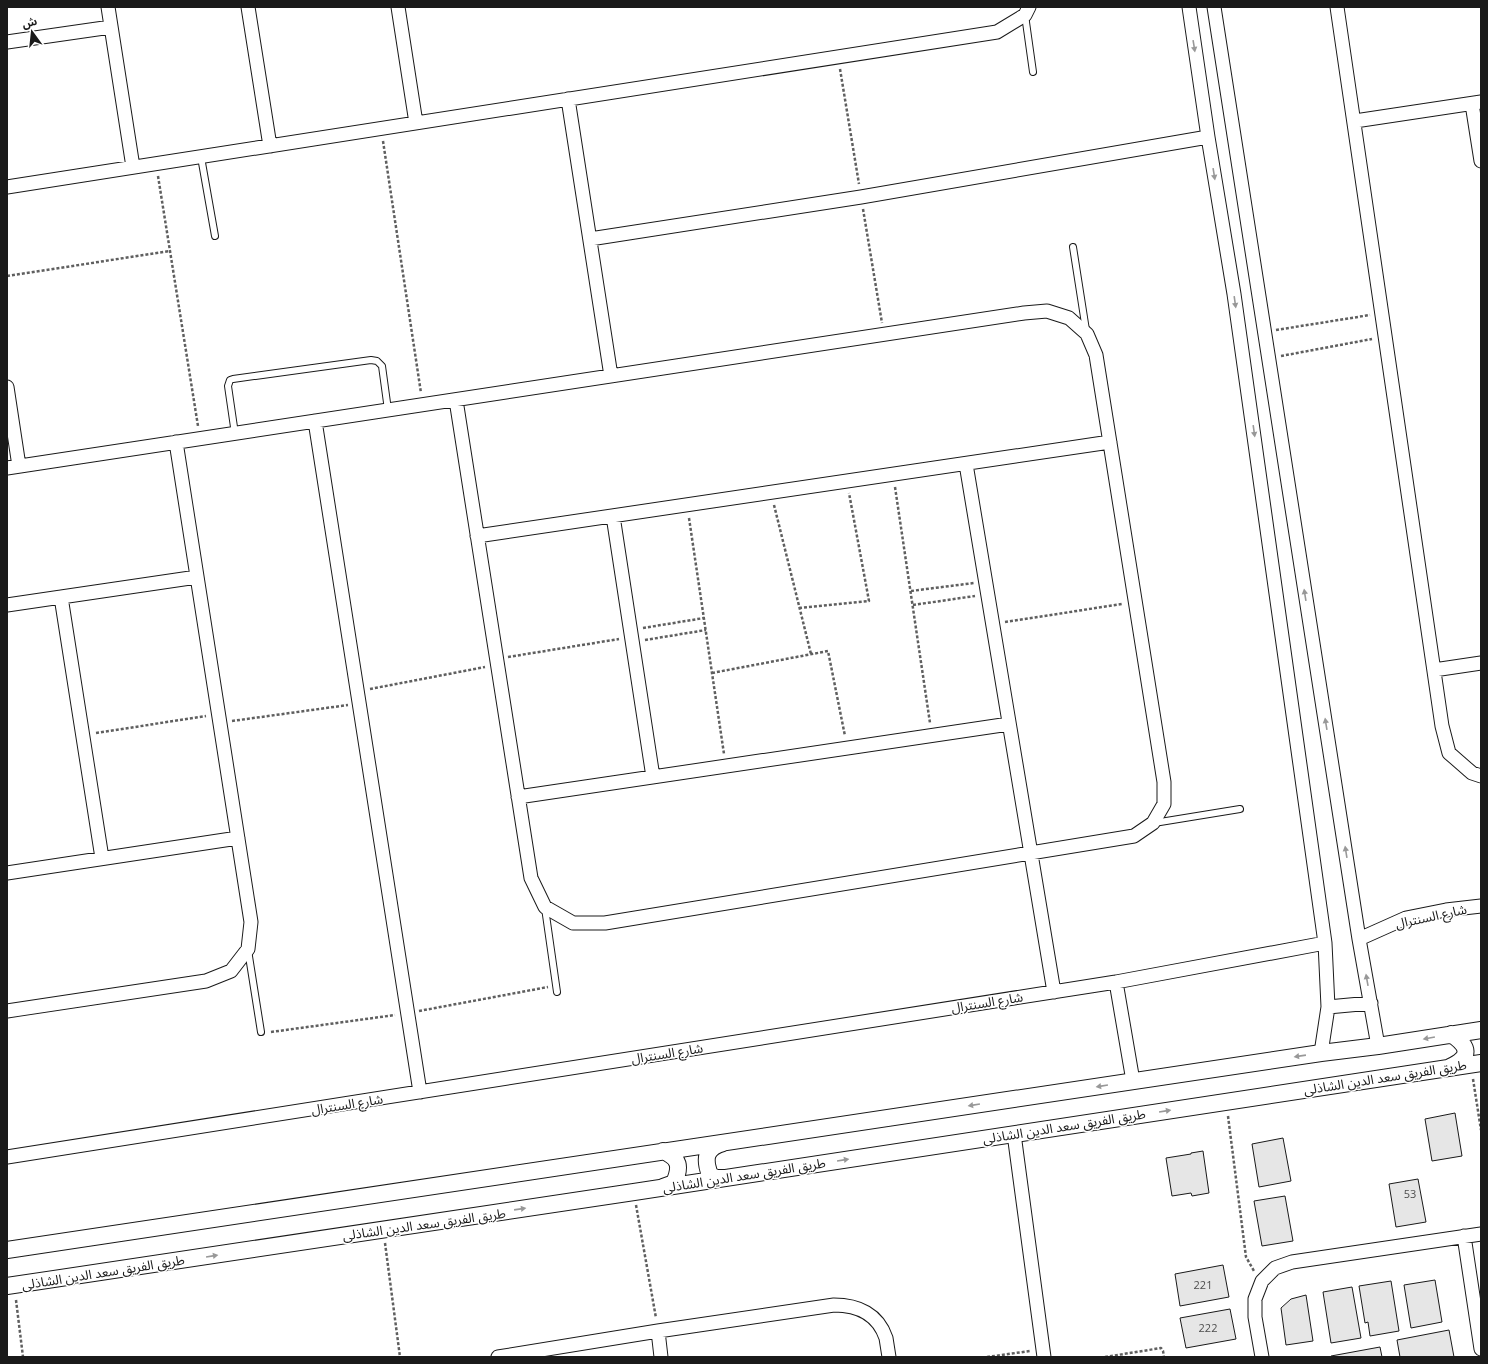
<svg xmlns="http://www.w3.org/2000/svg" width="1488" height="1364" viewBox="0 0 1488 1364" font-family="'Open Sans','Noto Sans Arabic',sans-serif">
<rect width="100%" height="100%" fill="#fff"/>
<path fill="#e6e6e6" stroke="#1a1a1a" d="M1455 1113 1462 1156 1432 1161 1425 1119Z
M1283 1138 1291 1181 1259 1187 1252 1144Z
M1203 1151 1209 1193 1192 1196 1191 1193 1172 1196 1166 1158 1191 1154V1153Z
M1418 1179 1426 1222 1396 1227 1389 1184Z
M1285 1196 1293 1241 1262 1246 1254 1201Z
M1223 1265 1229 1297 1180 1306 1175 1274Z
M1435 1280 1442 1322 1411 1328 1404 1285Z
M1391 1281 1399 1331 1370 1336 1368 1322 1365 1323 1359 1286Z
M1352 1287 1361 1338 1331 1343 1323 1292Z
M1306 1295 1313 1341 1286 1345 1281 1308 1291 1299Z
M1230 1309 1236 1339 1186 1348 1180 1318Z
M1449 1330 1454 1357H1400L1397 1340Z
M1380 1347 1382 1357H1332L1331 1356Z"/>
<g fill="none" stroke-linecap="round" stroke-linejoin="round">
<g stroke="#1a1a1a" stroke-width="8">
<path id="service" d="M1025 15 1033 72
M201 157 215 236
M1073 247 1086 330
M235 434 228 386 230 380 233 379 371 360 377 361 382 366 388 410
M1154 823 1240 809
M545 908 557 992
M248 950 261 1032"/>
</g>
<g stroke="#1a1a1a" stroke-width="15">
<path id="minor" d="M108 7 133 167
M248 7 270 146
M398 7 416 123
M1189 7 1208 137 1234 294 1325 943 1328 1007 1321 1053
M1214 7 1359 939 1378 1046
M1337 7 1442 726 1449 753 1472 773 1481 776
M7 42 111 27
M568 99 611 376
M1472 104 1481 161
M1355 121 1481 102
M7 187 997 32 1025 15 1029 7
M590 239 861 197 1208 137
M7 387 19 466
M315 421 420 1092
M966 464 1054 992
M7 468 1024 313 1047 311 1069 318 1087 334 1096 355 1164 782V804L1153 823 1134 836 605 923H573L545 907 531 878 456 400
M613 516 653 777
M477 536 1110 442
M61 597 102 858
M7 605 197 577
M1434 670 1481 663
M518 797 1009 724
M7 873 238 838
M1359 939 1406 918 1446 910 1481 906
M1116 982 1133 1081
M1328 1007 1371 1003
M7 1011 206 981 231 971 248 949 251 922 176 442
M1014 1134 1044 1357
M7 1157 1116 982 1325 943
M1464 1236 1481 1349
M658 1331 661 1357
M498 1357 658 1331 834 1305C858 1305 878 1314 886 1338 887 1344 888 1351 889 1357
M1262 1357 1255 1317V1299L1262 1281 1275 1268 1292 1262 1481 1234"/>
</g>
<g stroke="#1a1a1a" stroke-width="18">
<path id="tertiary" d="M1450 1067C1472 1057 1469 1046 1451 1034
M723 1143C705 1148 704 1159 710 1175L716 1178H725
M663 1187 674 1183C681 1167 680 1158 663 1151
M7 1250 1321 1053 1378 1046 1481 1030
M7 1286 634 1192 1481 1063"/>
</g>
<path stroke="#5f5f5f" stroke-width="2.5" stroke-dasharray="3 2" stroke-linecap="butt" d="M840 69 859 184
M383 141 421 393
M158 176 198 426
M863 209 882 323
M7 276 170 251
M1276 330 1370 315
M1281 356 1372 339
M895 487 930 723
M774 505 811 654
M689 518 724 754
M911 591 974 583
M913 605 975 596
M799 608 869 601 849 493
M1005 622 1122 604
M643 628 704 618
M645 640 706 630
M508 657 619 639
M712 673 828 651 845 736
M370 689 485 667
M232 721 348 705
M96 733 206 716
M419 1011 548 987
M271 1032 395 1015
M1473 1079 1481 1130
M1228 1116 1246 1257 1254 1271
M636 1205 656 1318
M385 1243 400 1357
M16 1300 23 1357
M987 1357 1030 1351
M1105 1357 1161 1348 1163 1351 1164 1357"/>
<use href="#service" stroke="#fff" stroke-width="6"/>
<use href="#minor" stroke="#fff" stroke-width="13"/>
<use href="#tertiary" stroke="#fff" stroke-width="16"/>
</g>
<defs><path id="oneway-solid" d="M-6-.8H1V-3.2L6.5 0L1 3.2V.8H-6Z"/></defs>
<g fill="#989898">
<use href="#oneway-solid" transform="translate(1194 46) rotate(81)"/>
<use href="#oneway-solid" transform="translate(1214 174) rotate(81)"/>
<use href="#oneway-solid" transform="translate(1235 302) rotate(82)"/>
<use href="#oneway-solid" transform="translate(1254 431) rotate(82)"/>
<use href="#oneway-solid" transform="translate(1305 595) rotate(-99)"/>
<use href="#oneway-solid" transform="translate(1326 724) rotate(-99)"/>
<use href="#oneway-solid" transform="translate(1346 852) rotate(-99)"/>
<use href="#oneway-solid" transform="translate(1367 980) rotate(-100)"/>
<use href="#oneway-solid" transform="translate(1429 1038) rotate(170)"/>
<use href="#oneway-solid" transform="translate(1300 1056) rotate(172)"/>
<use href="#oneway-solid" transform="translate(1102 1086) rotate(171)"/>
<use href="#oneway-solid" transform="translate(974 1105) rotate(171)"/>
<use href="#oneway-solid" transform="translate(1165 1111) rotate(-9)"/>
<use href="#oneway-solid" transform="translate(843 1160) rotate(-9)"/>
<use href="#oneway-solid" transform="translate(520 1209) rotate(-8)"/>
<use href="#oneway-solid" transform="translate(212 1256) rotate(-9)"/>
</g>
<g text-anchor="middle" dominant-baseline="central" stroke-width="3" stroke-linejoin="round" paint-order="stroke">
<g font-size="11" fill="#4d4d4d">
<text x="1410" y="1193">53</text>
<text x="1203" y="1284">221</text>
<text x="1208" y="1327">222</text>
</g>
<g font-size="13" fill="#1a1a1a" stroke="#fff">
<text transform="translate(1431 916) rotate(-12)">شارع السنترال</text>
<text transform="translate(987 1002) rotate(-9)">شارع السنترال</text>
<text transform="translate(667 1053) rotate(-9)">شارع السنترال</text>
<text transform="translate(1385 1077) rotate(-9)">طريق الفريق سعد الدين الشاذلى</text>
<text transform="translate(347 1104) rotate(-9)">شارع السنترال</text>
<text transform="translate(1064 1126) rotate(-9)">طريق الفريق سعد الدين الشاذلى</text>
<text transform="translate(744 1175) rotate(-9)">طريق الفريق سعد الدين الشاذلى</text>
<text transform="translate(424 1224) rotate(-8)">طريق الفريق سعد الدين الشاذلى</text>
<text transform="translate(103 1272) rotate(-9)">طريق الفريق سعد الدين الشاذلى</text>
</g>
</g>
<rect width="1488" height="1364" fill="none" stroke="#1a1a1a" stroke-width="16"/>
<g transform="translate(32 32) rotate(345)" stroke="#ffffff" stroke-width="3" paint-order="stroke">
<path d="M0-3L7 15L0 10L-7 15Z" fill="#1a1a1a"/>
<text y="-6" font-size="11" font-weight="bold" text-anchor="middle" fill="#1a1a1a">ش</text>
</g>
</svg>
